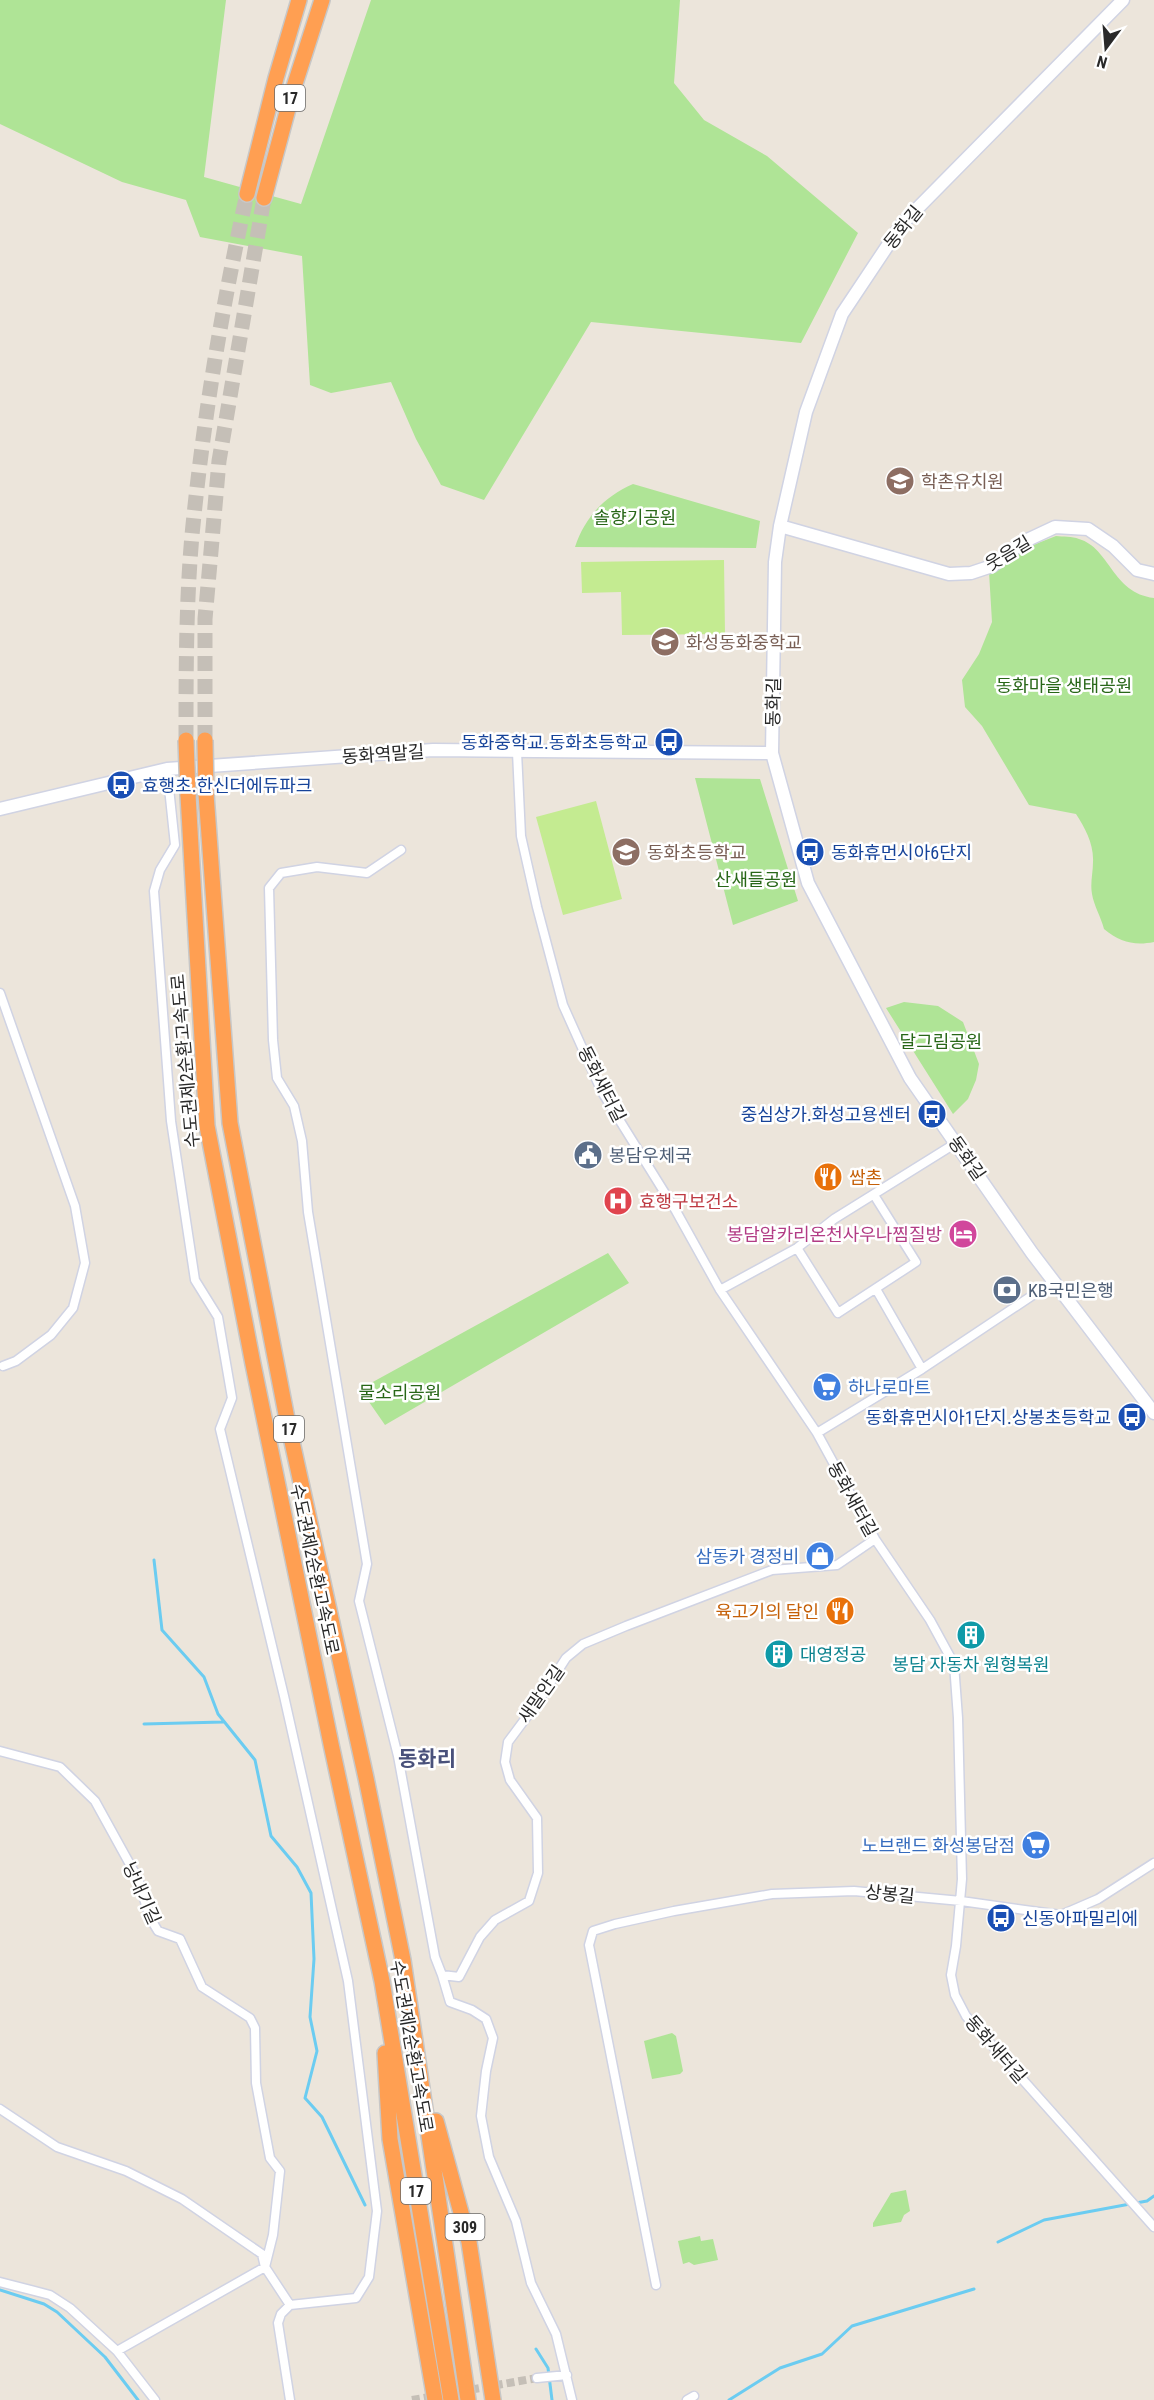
<svg xmlns="http://www.w3.org/2000/svg" width="1154" height="2400" viewBox="0 0 1154 2400" font-family="'Roboto Condensed','Noto Sans KR',sans-serif">
<rect width="100%" height="100%" fill="#ece5db"/>
<path fill="#afe496" d="M0 0H226L204 177 301 204 371 0H680L674 83 704 120 767 156 858 233 801 343 591 322 484 500 441 485 416 439 391 382 331 393 310 385 302 256 200 237 186 200 122 182 0 124Z
M633 484 760 521 756 548 575 547C585 517 604 497 633 484Z
M1056 536C1063 537 1072 536 1079 539 1110 548 1112 593 1154 598V942C1134 946 1120 942 1104 929 1101 917 1094 906 1092 894 1090 883 1093 873 1093 862 1094 844 1085 828 1076 814L1029 805 982 726 965 707 962 680 979 654 992 622 989 572 1033 545Z
M695 778 760 779 798 901 733 925Z
M904 1002 938 1006 963 1022 979 1064 976 1080 968 1099 953 1114 886 1008Z
M608 1253 629 1283 385 1425 360 1389Z
M672 2033 676 2036 683 2071 680 2074 652 2079 644 2041Z
M906 2190 910 2211 904 2215 901 2222 873 2227V2223L891 2193Z
M700 2236 701 2241 713 2239 718 2260 694 2265 689 2262 683 2264 678 2241Z"/>
<path fill="#c4eb91" d="M724 560 725 634 622 635 621 592 582 593 581 562Z
M596 801 622 899 563 915 536 817Z"/>
<g fill="none" stroke-linecap="round" stroke-linejoin="round">
<path stroke="#6bccf1" stroke-width="3" d="M154 1560 162 1630 204 1677 218 1714 255 1760 271 1836 297 1867 311 1893 314 1959 310 2017 317 2051 305 2098 322 2117 365 2205
M144 1724 223 1722
M1136 2203 1147 2201 1154 2196
M998 2242 1044 2220 1130 2204
M0 2290 44 2304 57 2312 105 2357 138 2400
M536 2349 548 2368 552 2400
M729 2400 780 2368 822 2354 852 2326 974 2289"/>
<path stroke="#c5bfb7" stroke-width="8" stroke-dasharray="8 4" stroke-linecap="butt" d="M412 2400 537 2378"/>
<path stroke="#c5bfb7" stroke-width="15" stroke-dasharray="15 8" stroke-linecap="butt" d="M186 740C186 672 186 603 192 535 203 421 222 306 247 194
M205 740V619L219 461 264 198"/>
<g stroke="#d0d3e3" stroke-width="11">
<path id="street" d="M517 752 521 836 537 907 563 1005 602 1092 676 1211 720 1290 817 1433 875 1539 930 1620 954 1664 958 1718 962 1879 956 1946 951 1975 955 1995 966 2016 1154 2227
M167 769 175 845 160 870 154 891 171 1121 195 1280 218 1317 232 1398 220 1429 284 1696 348 1981 377 2211 369 2277 356 2298 290 2305 281 2314 278 2323 290 2400
M401 850 367 873 317 867 281 873 269 888 273 1040 277 1078 294 1106 302 1141 308 1212 367 1564 359 1601 398 1756 435 1957 442 1975
M0 993 75 1206 85 1263 73 1308 51 1335 16 1361 3 1366
M797 1248 838 1313 916 1262 874 1195
M876 1289 922 1369
M720 1290 797 1248 834 1219 956 1143
M817 1433 922 1369 1054 1281
M0 1751 60 1767 95 1801 138 1879 150 1918 158 1931 180 1939 202 1987 250 2018 255 2028 256 2083 270 2158 280 2171 273 2235 265 2267 117 2351
M0 2109 57 2147 126 2171 182 2199 262 2254 265 2267 290 2305
M0 2282 50 2295 70 2308 117 2351 155 2400
M656 2285 589 1945 593 1931 615 1924 674 1911 772 1894 854 1891 961 1901 1061 1915 1098 1899 1154 1863
M537 2378 567 2375
M572 2400 556 2334 531 2283 516 2221 489 2157 481 2116 486 2071 493 2038 486 2019 472 2010 450 2002 442 1975 459 1977 480 1937 495 1920 529 1901 538 1873 537 1818 510 1780 505 1762 508 1742 537 1703 566 1658 583 1644 626 1626 772 1570 837 1565 875 1539
M687 2400 694 2396"/>
</g>
<g stroke="#d0d3e3" stroke-width="15">
<path id="secondary" d="M1123 0 902 224 842 314 806 412 780 526 775 562 772 753 808 883 910 1078 1032 1253 1154 1413
M780 526 949 574 971 573 992 566 1023 542 1055 527 1088 529 1113 546 1137 570 1154 574
M0 809 167 769 433 750 772 753"/>
</g>
<g stroke="#c7c7c7" stroke-width="18">
<path id="highway" d="M247 194 276 78 299 0
M264 198 293 90 322 0
M206 794 230 1123 287 1419 366 1778 403 1960 468 2400
M188 795 207 1126 253 1364 331 1744 382 1981 451 2400
M385 2053 390 2139 435 2400
M436 2121 469 2242 493 2400"/>
</g>
<use href="#street" stroke="#fff" stroke-width="8"/>
<use href="#secondary" stroke="#fff" stroke-width="12"/>
<use href="#highway" stroke="#ff9f52" stroke-width="15"/>
<g stroke="#c7c7c7" stroke-width="18" stroke-linecap="butt">
<path id="highway-bridge" d="M186 740 188 795
M205 740 206 794"/>
</g>
<use href="#highway-bridge" stroke="#ff9f52" stroke-width="15"/>
</g>
<defs>
<g id="school-disc" transform="scale(1.5)"><circle r="9.5" fill="#8d6e63" stroke="#fff"/><path d="M0-5L7-2L0 1L-7-2ZM-4 1L0 2.5L4 1V4Q0 6-4 4Z" fill="#fff"/></g>
<g id="bus-disc" transform="scale(1.5)"><circle r="9.5" fill="#1a4fb4" stroke="#fff"/><path d="M-5-6H5V4H4V6H2V4H-2V6H-4V4H-5ZM-3.5-4V0h7V-4ZM-3.5 1.2v1.5H-2V1.2ZM2 1.2v1.5H3.5V1.2Z" fill="#fff"/></g>
<g id="civic-disc" transform="scale(1.5)"><circle r="9.5" fill="#5c6f8a" stroke="#fff"/><path d="M-.6-6.5H3V-4.5H.6V-3L4-1V1h2V6H-6V1h2V-1L-.6-3ZM-1.2 2.5V6h2.4V2.5Z" fill="#fff"/></g>
<g id="restaurant-disc" transform="scale(1.5)"><circle r="9.5" fill="#e8710a" stroke="#fff"/><path d="M-5-6h1v4h1v-4h1v4h1v-4h1v5L-1.5 .5V6h-2V.5L-5-1ZM5-6V6H3V1.5H1.5Q1.5-4 5-6Z" fill="#fff"/></g>
<g id="hospital-disc" transform="scale(1.5)"><circle r="9.5" fill="#e0444e" stroke="#fff"/><path d="M-5-5h3v3.5h4V-5h3V5h-3V1.5h-4V5h-3Z" fill="#fff"/></g>
<g id="hotel-disc" transform="scale(1.5)"><circle r="9.5" fill="#d1479c" stroke="#fff"/><path d="M-6-4.5h1.5V1H6V5H4.5V3h-9V5H-6ZM-4 0a1.8 1.8 0 1 1 3.6 0ZM.5 0V-2.5h3Q6-2.5 6 0Z" fill="#fff"/></g>
<g id="bank-disc" transform="scale(1.5)"><circle r="9.5" fill="#5c6f8a" stroke="#fff"/><path d="M-6-4H6V4H-6ZM0-2.3a2.3 2.3 0 1 0 0 4.6a2.3 2.3 0 1 0 0-4.6Z" fill="#fff"/></g>
<g id="supermarket-disc" transform="scale(1.5)"><circle r="9.5" fill="#3f7fe0" stroke="#fff"/><path d="M-6-5.5h2.5l.6 2H6L4.5 2H-2.5L-4.4-4H-6ZM-1.5 3.2a1.3 1.3 0 1 0 .1 0ZM3 3.2a1.3 1.3 0 1 0 .1 0Z" fill="#fff"/></g>
<g id="shop-disc" transform="scale(1.5)"><circle r="9.5" fill="#3f7fe0" stroke="#fff"/><path d="M-5-2.5h2.3a2.7 3.5 0 0 1 5.4 0H5L5.5 6h-11ZM-1.5-2.5h3a1.5 2.3 0 0 0-3 0Z" fill="#fff"/></g>
<g id="building-disc" transform="scale(1.5)"><circle r="9.5" fill="#0f9aa8" stroke="#fff"/><path d="M-4-6H4V6H1V3H-1V6H-4ZM-2.5-4.3h1.7v1.8h-1.7ZM.8-4.3h1.7v1.8H.8ZM-2.5-1h1.7V.8h-1.7ZM.8-1h1.7V.8H.8Z" fill="#fff"/></g>
</defs>
<g fill-rule="evenodd">
<use href="#school-disc" x="900" y="481"/>
<use href="#school-disc" x="665" y="642"/>
<use href="#bus-disc" x="669" y="742"/>
<use href="#bus-disc" x="121" y="785"/>
<use href="#school-disc" x="626" y="852"/>
<use href="#bus-disc" x="810" y="852"/>
<use href="#bus-disc" x="932" y="1114"/>
<use href="#civic-disc" x="588" y="1155"/>
<use href="#restaurant-disc" x="828" y="1177"/>
<use href="#hospital-disc" x="618" y="1201"/>
<use href="#hotel-disc" x="963" y="1234"/>
<use href="#bank-disc" x="1007" y="1290"/>
<use href="#supermarket-disc" x="827" y="1387"/>
<use href="#bus-disc" x="1132" y="1417"/>
<use href="#shop-disc" x="820" y="1556"/>
<use href="#restaurant-disc" x="840" y="1611"/>
<use href="#building-disc" x="971" y="1635"/>
<use href="#building-disc" x="779" y="1654"/>
<use href="#supermarket-disc" x="1036" y="1845"/>
<use href="#bus-disc" x="1001" y="1918"/>
</g>
<g text-anchor="middle" dominant-baseline="central" stroke-width="5" stroke-linejoin="round" paint-order="stroke">
<g fill="#fff" stroke="#696969" stroke-width="1.5">
<rect x="275" y="85" width="30" height="26" rx="4.5"/>
<rect x="274" y="1416" width="30" height="26" rx="4.5"/>
<rect x="401" y="2178" width="30" height="26" rx="4.5"/>
<rect x="445.5" y="2214" width="39" height="26" rx="4.5"/>
</g>
<g font-size="16" font-weight="bold" fill="#292929">
<text x="290" y="98">17</text>
<text x="289" y="1429">17</text>
<text x="416" y="2191">17</text>
<text x="465" y="2227">309</text>
</g>
<g font-size="18" fill="#292929" stroke="#fff">
<text transform="translate(903 227) rotate(-51)">동화길</text>
<text transform="translate(1008 553) rotate(-31)">웃음길</text>
<text transform="translate(773 702) rotate(-89)">동화길</text>
<text transform="translate(383 754) rotate(-4)">동화역말길</text>
<text transform="translate(185 1061) rotate(-95)">수도권제2순환고속도로</text>
<text transform="translate(602 1084) rotate(63)">동화새터길</text>
<text transform="translate(967 1158) rotate(55)">동화길</text>
<text transform="translate(853 1499) rotate(61)">동화새터길</text>
<text transform="translate(315 1569) rotate(78)">수도권제2순환고속도로</text>
<text transform="translate(541 1694) rotate(-55)">새말안길</text>
<text transform="translate(142 1893) rotate(66)">낭내기길</text>
<text transform="translate(890 1894) rotate(6)">상봉길</text>
<text transform="translate(412 2046) rotate(80)">수도권제2순환고속도로</text>
<text transform="translate(996 2049) rotate(49)">동화새터길</text>
</g>
<g font-size="18" fill="#785e54" stroke="#fff" text-anchor="start">
<text x="921" y="481">학촌유치원</text>
<text x="686" y="642">화성동화중학교</text>
<text x="647" y="852">동화초등학교</text>
</g>
<g font-size="18" fill="#286718" stroke="#fff">
<text x="635" y="517">솔향기공원</text>
<text x="1064" y="685">동화마을 생태공원</text>
<text x="756" y="879">산새들공원</text>
<text x="941" y="1041">달그림공원</text>
<text x="400" y="1392">물소리공원</text>
</g>
<g font-size="18" fill="#164399" stroke="#fff" text-anchor="end">
<text x="648" y="742">동화중학교.동화초등학교</text>
<text x="142" y="785" text-anchor="start">효행초.한신더에듀파크</text>
<text x="831" y="852" text-anchor="start">동화휴먼시아6단지</text>
<text x="911" y="1114">중심상가.화성고용센터</text>
<text x="1111" y="1417">동화휴먼시아1단지.상봉초등학교</text>
<text x="1022" y="1918" text-anchor="start">신동아파밀리에</text>
</g>
<g font-size="18" fill="#4e5e75" stroke="#fff" text-anchor="start">
<text x="609" y="1155">봉담우체국</text>
<text x="1028" y="1290">KB국민은행</text>
</g>
<g font-size="18" fill="#c56008" stroke="#fff" text-anchor="start">
<text x="849" y="1177">쌈촌</text>
<text x="819" y="1611" text-anchor="end">육고기의 달인</text>
</g>
<g font-size="18" fill="#be3a42" stroke="#fff" text-anchor="start">
<text x="639" y="1201">효행구보건소</text>
</g>
<g font-size="18" fill="#b23c85" stroke="#fff" text-anchor="end">
<text x="942" y="1234">봉담알카리온천사우나찜질방</text>
</g>
<g font-size="18" fill="#366cbe" stroke="#fff" text-anchor="end">
<text x="848" y="1387" text-anchor="start">하나로마트</text>
<text x="799" y="1556">삼동카 경정비</text>
<text x="1015" y="1845">노브랜드 화성봉담점</text>
</g>
<g font-size="18" fill="#0d838f" stroke="#fff" text-anchor="start">
<text x="800" y="1654">대영정공</text>
<text x="971" y="1664" text-anchor="middle">봉담 자동차 원형복원</text>
</g>
<g font-size="21" font-weight="bold" fill="#49517b" stroke="#fff">
<text x="427" y="1759">동화리</text>
</g>
</g>
<g transform="translate(1106 48) rotate(196)" stroke="#ffffff" stroke-width="4.5" paint-order="stroke">
<path d="M0-4.5L10 22L0 15L-10 22Z" fill="#292929"/>
<text y="-9" font-size="16" font-weight="bold" text-anchor="middle" fill="#292929">N</text>
</g>
</svg>
